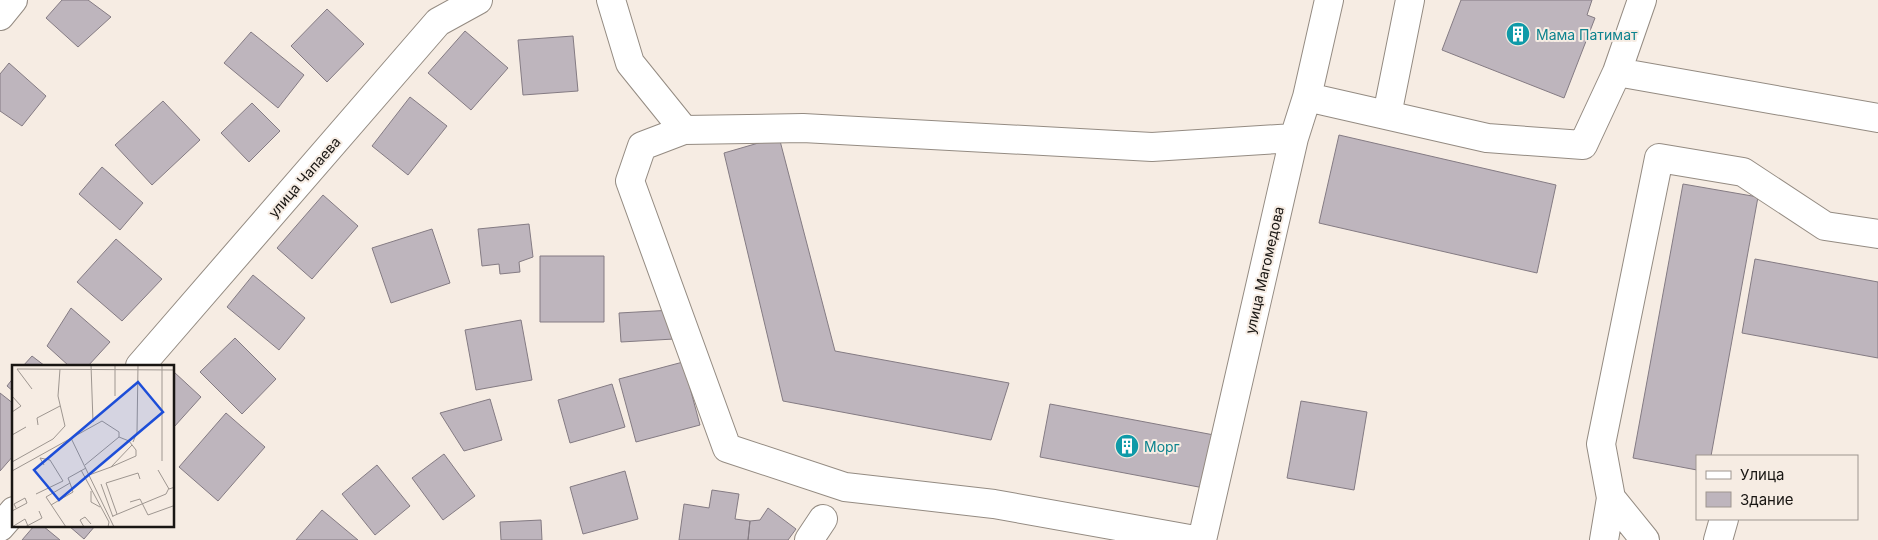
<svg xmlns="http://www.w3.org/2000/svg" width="1878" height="540" viewBox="0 0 1878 540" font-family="Inter,sans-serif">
<rect width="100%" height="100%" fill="#f6ece3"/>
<path fill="#beb5bd" stroke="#847b83" d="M62 0H88L111 17 78 47 46 18Z
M1461 0H1592L1587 15 1595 18 1564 98 1442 50Z
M327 9 364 44 327 82 291 46Z
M465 31 508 68 471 110 428 73Z
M251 32 304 75 278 108 224 63Z
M573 36 578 91 523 95 518 40Z
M9 63 46 96 22 126 0 111V74Z
M410 97 447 126 408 175 372 146Z
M163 101 200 140 152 185 115 145Z
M252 103 280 131 249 162 221 133Z
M1339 135 1556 185 1537 273 1319 223Z
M779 137 835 351 1009 383 991 440 783 401 724 153Z
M102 167 143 203 120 230 79 194Z
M1683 184 1758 197 1711 456H1697V470L1633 458Z
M323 195 358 226 312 279 277 248Z
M529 224 533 257 519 262 520 272 500 274 499 264 482 266 478 229Z
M432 229 450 283 391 303 372 248Z
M116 239 162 279 122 321 77 282Z
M540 256H604V322H540Z
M1755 259 1878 282V358L1742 333Z
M253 275 305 318 279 350 227 307Z
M71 308 110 342 88 366H69L47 346Z
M673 310 674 339 621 342 619 313Z
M521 320 532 380 476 390 465 330Z
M235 338 276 379 242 414 200 372Z
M32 356 45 366H23Z
M683 362 700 425 636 442 619 379Z
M174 372 201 397 174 427Z
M14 377V392L7 386Z
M612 384 625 427 570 443 558 400Z
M0 393 14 404V455L0 471Z
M490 399 502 440 464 451 440 413Z
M1301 401 1367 412 1354 490 1287 478Z
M1050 404 1214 435 1204 488 1040 457Z
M226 413 265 447 218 501 179 467Z
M444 454 475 496 443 520 412 478Z
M377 465 410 506 375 535 342 494Z
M625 471 638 519 583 534 570 487Z
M712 490 739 494 735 519 750 521 748 540H679L684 504 709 508Z
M768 508 796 529 788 540H748L750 521 760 520Z
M322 510 358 540H296Z
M541 520 542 540H501L500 522Z
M34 526H43L60 540H22Z
M69 526H95L84 539Z"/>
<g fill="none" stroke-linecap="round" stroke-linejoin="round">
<g stroke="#948b82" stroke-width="30">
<path id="minor" d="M611 0 630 63 684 130 642 146 630 181 727 448 845 487 994 504 1195 540
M0 16 13 0
M1617 72 1642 0
M1307 97 1487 138 1583 145 1617 72 1878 118
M1387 115 1410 0
M684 130 803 128 1152 147 1294 138
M140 366 438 22 478 0
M0 527 14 511
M809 540 823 519
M1202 540 1294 138 1307 97 1329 0
M1604 540 1611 498
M1645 540 1611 498 1601 444 1659 158 1743 172 1825 226 1878 234
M1718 540 1724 519"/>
</g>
<use href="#minor" stroke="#fff" stroke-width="28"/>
</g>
<defs>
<g id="building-disc" transform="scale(1.25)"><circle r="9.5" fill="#0f9aa8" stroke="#f6ece3"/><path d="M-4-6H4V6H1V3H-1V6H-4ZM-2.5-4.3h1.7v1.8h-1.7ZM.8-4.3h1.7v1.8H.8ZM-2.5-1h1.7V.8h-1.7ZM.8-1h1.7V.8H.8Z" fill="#fff"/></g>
</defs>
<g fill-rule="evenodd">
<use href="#building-disc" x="1518" y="34"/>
<use href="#building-disc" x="1127" y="446"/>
</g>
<g text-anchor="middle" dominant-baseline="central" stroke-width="4" stroke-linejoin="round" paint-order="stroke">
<g font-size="14" fill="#0d838f" stroke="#f6ece3" text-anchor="start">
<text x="1536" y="34">Мама Патимат</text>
<text x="1144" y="446">Морг</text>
</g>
<g font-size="14" fill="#191613" stroke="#f6ece3">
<text transform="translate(304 177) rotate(-49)">улица Чапаева</text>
<text transform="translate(1264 270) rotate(-77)">улица Магомедова</text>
</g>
</g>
<g transform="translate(12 365)">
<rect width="162" height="162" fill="#f6ece3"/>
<path fill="none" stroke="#9e9690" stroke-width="1" d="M79 0 81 57M103 0V31M150 0V96M20 24 5 4 163 5M0 31 9 41 0 47M26 60 25 53 48 41M0 70 14 62M59 73 102 162M121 77 125 67 126 0M0 97 41 74 53 61 46 31 48 4M73 100 107 72M69 105 97 157 96 162M146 105 157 124 163 122M0 106 90 56 107 67V72L117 76 124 85V91L99 102M77 110 99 102 120 80M89 119 101 152M79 126V137L88 142M24 129 51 116 38 95 28 93 32 100M118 137 128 134 136 150 161 141M39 140 61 127 58 118M0 146 15 138 13 133 2 139 4 143M105 149 94 118 126 108 128 114M101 151 154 129 157 123M0 162 13 154 16 161M13 162 30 153 27 146M54 162 34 132 58 118 56 113 74 103M72 162 68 155 73 152 79 159"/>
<path fill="#1d4ed8" fill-opacity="0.15" stroke="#1d4ed8" stroke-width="2.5" d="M126 17 151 47 47 135 22 105Z"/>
<rect width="162" height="162" fill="none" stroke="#191613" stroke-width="2.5"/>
</g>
<rect x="1696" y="455" width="162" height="65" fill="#f6ece3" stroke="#9e9690"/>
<rect x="1706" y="471" width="25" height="8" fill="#ffffff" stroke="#9e9690"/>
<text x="1740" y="480" font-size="15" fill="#191613">Улица</text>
<rect x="1706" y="492" width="25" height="15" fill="#beb5bd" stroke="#9e9690"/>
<text x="1740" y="505" font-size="15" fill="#191613">Здание</text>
</svg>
